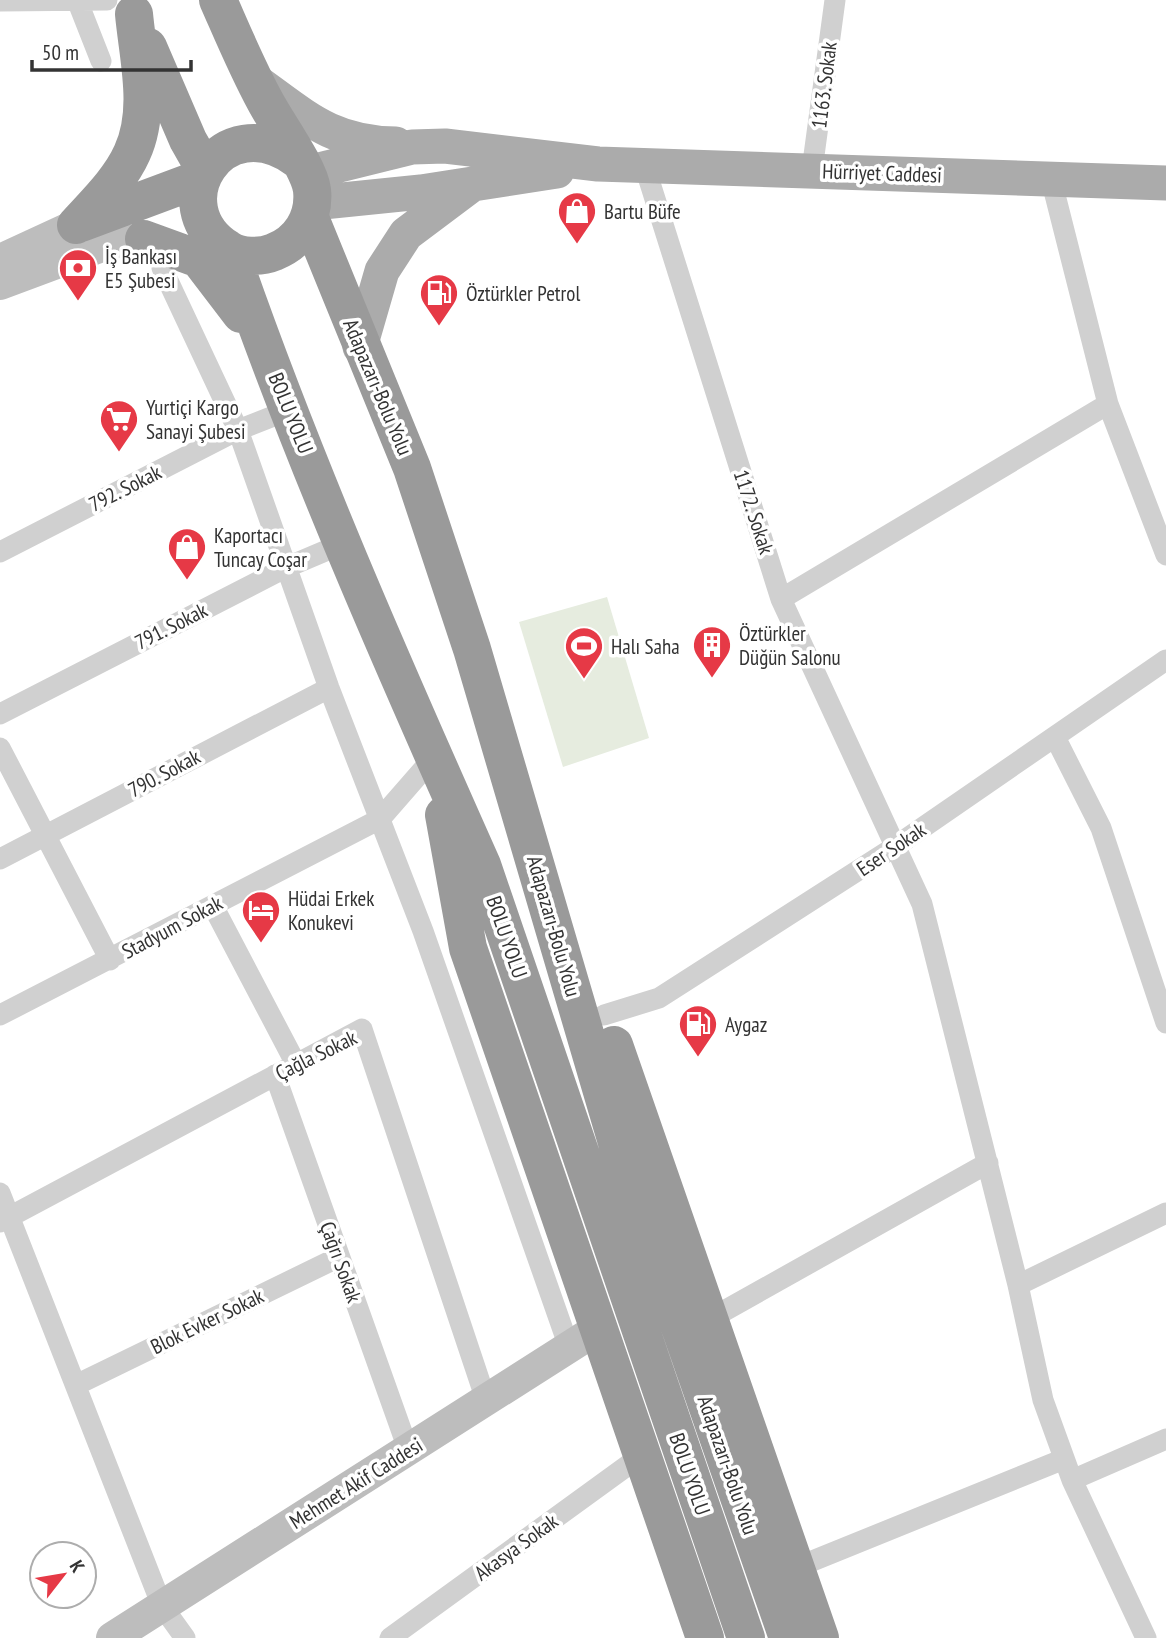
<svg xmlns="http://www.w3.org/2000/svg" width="1166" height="1638" viewBox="0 0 1166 1638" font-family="'PT Sans Narrow',sans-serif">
<rect width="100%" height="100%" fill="#fff"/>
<path fill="#e6ecdf" d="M607 597 649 738 563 767 519 622Z"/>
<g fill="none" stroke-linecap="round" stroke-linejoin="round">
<path stroke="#d0d0d0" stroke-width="21" d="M77 0 101 61
M0 1 107 0
M644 164 781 599 922 904 1018 1285 1043 1400 1072 1480 1146 1638
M812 170 835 0
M1051 179 1108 404 1166 555
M162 268 238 430 329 688 423 931 569 1347
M0 552 238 430 289 410
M781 599 1108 404
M0 714 285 568 344 543
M1055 737 1101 828 1166 1023
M0 748 110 960
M0 859 329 688
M213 906 296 1064
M0 1015 380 819 434 757
M604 1015 659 998 896 846 1166 660
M275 1075 408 1449
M0 1193 162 1606 185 1638
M0 1222 362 1029 486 1400
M1018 1285 1166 1213
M708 1320 988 1163
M76 1385 339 1257
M1072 1480 1166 1439
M795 1568 1064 1459
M390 1638 642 1455"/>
<path stroke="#bdbdbd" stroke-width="32" d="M0 260 76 225
M0 284 110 243 144 239
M112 1638 599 1328"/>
<path stroke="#ababab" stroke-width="35" d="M254 80C305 116 330 143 396 144
M307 173 412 147 445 146 598 164 1166 183
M313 203 421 192 557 171
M360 347 382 271 406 234 470 186"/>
<path stroke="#9a9a9a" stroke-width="38" d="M218 0C233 34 247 68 265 101 277 124 309 167 312 190 315 219 299 242 274 252 260 258 240 257 228 249 159 206 221 104 297 159
M148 47 188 140 205 170
M310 218 412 468 472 649 623 1163 788 1638
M81 223 199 179
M76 225C96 203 120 180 132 153 152 110 138 58 134 14
M144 239 199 259 241 314
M230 251C302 459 392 663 482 865L746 1638
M444 815 468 948 705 1638
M614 1045 820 1638"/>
</g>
<defs>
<g id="shop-pin" transform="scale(2.0125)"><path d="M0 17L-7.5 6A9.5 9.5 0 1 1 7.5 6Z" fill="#e63946" stroke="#fff"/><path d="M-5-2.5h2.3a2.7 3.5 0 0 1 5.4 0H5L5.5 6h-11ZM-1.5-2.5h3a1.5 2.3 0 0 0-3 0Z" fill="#fff"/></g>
<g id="bank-pin" transform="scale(2.0125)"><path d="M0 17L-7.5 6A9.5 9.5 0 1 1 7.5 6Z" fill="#e63946" stroke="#fff"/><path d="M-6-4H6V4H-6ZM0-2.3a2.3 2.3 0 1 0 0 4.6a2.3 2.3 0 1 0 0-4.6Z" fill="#fff"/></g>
<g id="fuel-pin" transform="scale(2.0125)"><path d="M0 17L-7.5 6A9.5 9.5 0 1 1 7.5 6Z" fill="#e63946" stroke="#fff"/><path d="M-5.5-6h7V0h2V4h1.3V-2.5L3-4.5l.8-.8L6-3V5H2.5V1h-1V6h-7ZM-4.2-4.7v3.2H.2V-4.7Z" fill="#fff"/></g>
<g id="supermarket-pin" transform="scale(2.0125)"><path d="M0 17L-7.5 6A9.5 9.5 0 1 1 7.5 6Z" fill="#e63946" stroke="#fff"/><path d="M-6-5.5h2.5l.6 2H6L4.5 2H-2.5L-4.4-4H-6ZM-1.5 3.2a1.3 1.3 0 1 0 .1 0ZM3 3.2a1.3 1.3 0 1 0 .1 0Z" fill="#fff"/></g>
<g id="building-pin" transform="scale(2.0125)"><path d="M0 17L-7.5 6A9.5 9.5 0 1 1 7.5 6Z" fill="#e63946" stroke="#fff"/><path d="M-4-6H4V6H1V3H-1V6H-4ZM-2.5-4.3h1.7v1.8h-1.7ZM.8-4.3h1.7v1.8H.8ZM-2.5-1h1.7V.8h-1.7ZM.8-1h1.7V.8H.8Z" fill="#fff"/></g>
<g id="stadium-pin" transform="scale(2.0125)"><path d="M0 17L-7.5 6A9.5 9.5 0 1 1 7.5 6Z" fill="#e63946" stroke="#fff"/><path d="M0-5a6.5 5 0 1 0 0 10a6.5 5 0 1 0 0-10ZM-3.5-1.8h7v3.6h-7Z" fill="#fff"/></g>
<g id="hotel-pin" transform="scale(2.0125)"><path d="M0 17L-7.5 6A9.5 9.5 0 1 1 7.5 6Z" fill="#e63946" stroke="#fff"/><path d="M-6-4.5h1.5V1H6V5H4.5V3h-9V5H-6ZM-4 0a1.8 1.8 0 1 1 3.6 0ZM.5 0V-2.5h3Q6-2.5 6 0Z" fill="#fff"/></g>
</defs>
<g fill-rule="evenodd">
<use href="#shop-pin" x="577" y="211"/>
<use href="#bank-pin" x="78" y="268"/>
<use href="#fuel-pin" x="439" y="293"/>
<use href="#supermarket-pin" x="119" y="419"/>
<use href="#shop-pin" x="187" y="547"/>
<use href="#building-pin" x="712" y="645"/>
<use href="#stadium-pin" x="584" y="646"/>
<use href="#hotel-pin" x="261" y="910"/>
<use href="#fuel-pin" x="698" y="1024"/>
</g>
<g text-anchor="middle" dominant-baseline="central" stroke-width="7" stroke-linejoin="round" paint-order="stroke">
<g font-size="21" fill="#333" stroke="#fff">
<text transform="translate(824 85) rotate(-83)">1163. Sokak</text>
<text transform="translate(882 173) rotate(2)">Hürriyet Caddesi</text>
<text transform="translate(378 387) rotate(67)">Adapazarı-Bolu Yolu</text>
<text transform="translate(291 413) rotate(68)">BOLU YOLU</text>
<text transform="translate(125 488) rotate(-27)">792. Sokak</text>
<text transform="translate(754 512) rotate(72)">1172. Sokak</text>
<text transform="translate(171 626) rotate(-27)">791. Sokak</text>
<text transform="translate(164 773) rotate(-28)">790. Sokak</text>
<text transform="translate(891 849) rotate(-34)">Eser Sokak</text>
<text transform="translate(554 926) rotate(74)">Adapazarı-Bolu Yolu</text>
<text transform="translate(172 927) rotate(-28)">Stadyum Sokak</text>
<text transform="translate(507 937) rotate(71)">BOLU YOLU</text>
<text transform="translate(316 1055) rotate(-26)">Çağla Sokak</text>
<text transform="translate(341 1262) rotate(70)">Çağrı Sokak</text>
<text transform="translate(207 1321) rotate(-26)">Blok Evker Sokak</text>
<text transform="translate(728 1465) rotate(71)">Adapazarı-Bolu Yolu</text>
<text transform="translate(690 1474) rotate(71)">BOLU YOLU</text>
<text transform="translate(356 1483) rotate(-32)">Mehmet Akif Caddesi</text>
<text transform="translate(516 1547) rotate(-36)">Akasya Sokak</text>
</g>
<g font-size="21" fill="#333" stroke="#fff" text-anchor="start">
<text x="604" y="211">Bartu Büfe</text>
<text x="105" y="256">İş Bankası<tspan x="105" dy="24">E5 Şubesi</tspan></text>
<text x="466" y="293">Öztürkler Petrol</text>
<text x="146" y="407">Yurtiçi Kargo<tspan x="146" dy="24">Sanayi Şubesi</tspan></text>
<text x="214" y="535">Kaportacı<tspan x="214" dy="24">Tuncay Coşar</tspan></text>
<text x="739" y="633">Öztürkler<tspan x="739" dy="24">Düğün Salonu</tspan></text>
<text x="611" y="646">Halı Saha</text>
<text x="288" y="898">Hüdai Erkek<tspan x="288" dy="24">Konukevi</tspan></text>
<text x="725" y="1024">Aygaz</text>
</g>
</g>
<g transform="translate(63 1575) rotate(59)"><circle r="33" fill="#ffffff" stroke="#adadad" stroke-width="2"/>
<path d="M0-5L12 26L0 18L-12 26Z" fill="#e63946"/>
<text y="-10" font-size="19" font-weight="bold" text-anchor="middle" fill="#333333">K</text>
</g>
<path d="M32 60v10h159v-10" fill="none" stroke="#333333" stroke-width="3.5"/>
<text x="42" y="60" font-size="21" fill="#333333" stroke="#ffffff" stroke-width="5" paint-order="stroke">50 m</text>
</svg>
